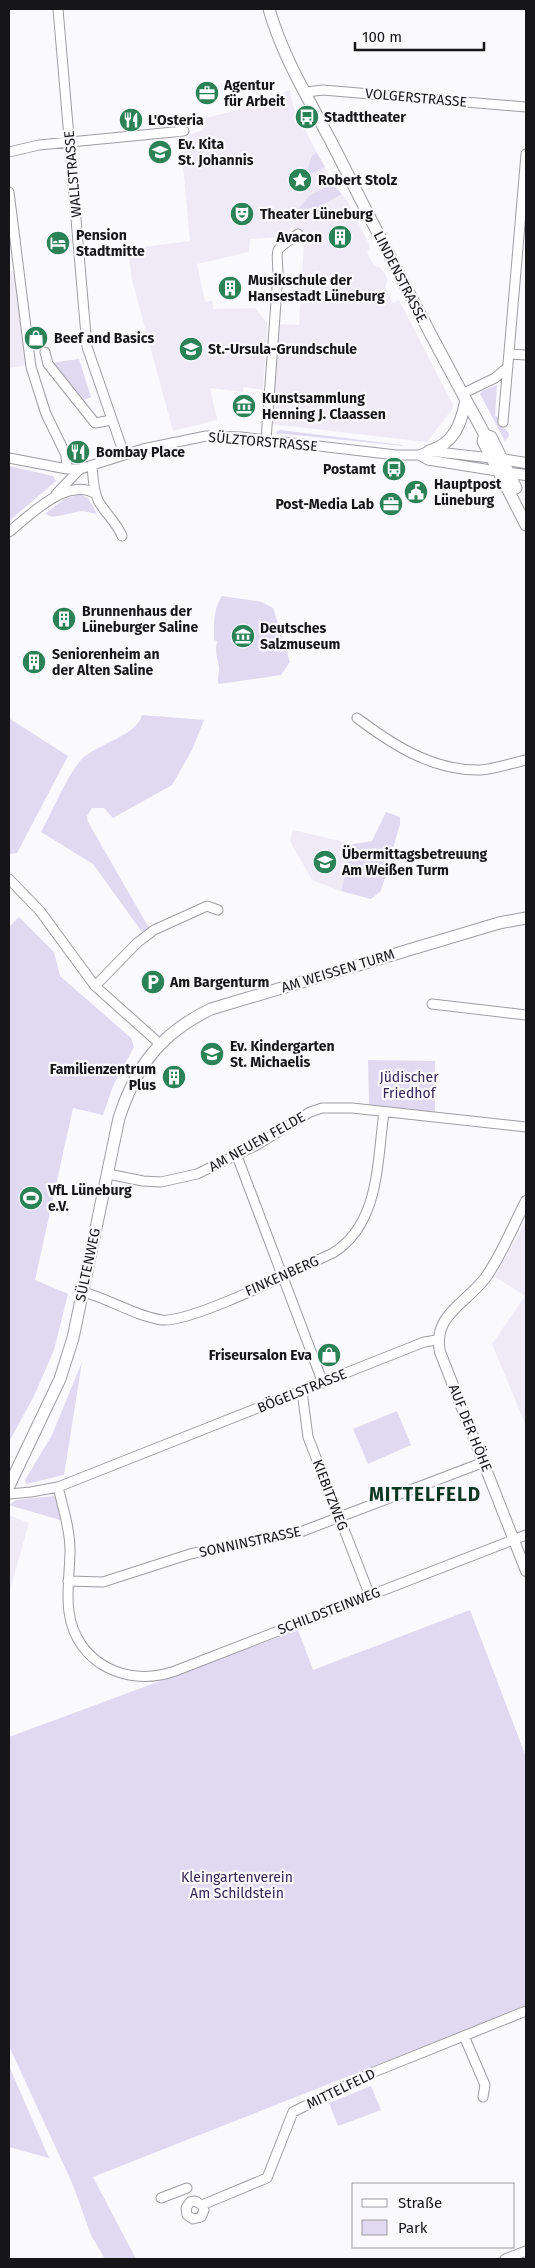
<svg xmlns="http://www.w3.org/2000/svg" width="535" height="2268" viewBox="0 0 535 2268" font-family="'Fira Sans',sans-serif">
<rect width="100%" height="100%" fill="#faf9fe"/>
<path fill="#eeebf6" d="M290 90 293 106 317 153 335 187 347 200 370 246 367 253 374 266 379 267 384 272 388 280 385 287 393 303 399 300 453 405V408L427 442 271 424 278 324 299 325 304 243 293 231 294 220 290 231 280 237 250 239 249 252 197 264 205 302 212 301 214 309 255 308 267 323 266 343H262L261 350 265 351 263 390 244 387 243 392 210 388 217 420 173 431 132 280 128 249 190 241 181 144 182 138 203 130 201 119 243 109Z
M9 271 16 272 28 365 9 368Z
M293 830 353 844 341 891 312 880 290 841Z
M526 1220V1426L492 1344 525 1296 495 1277Z
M9 1515 29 1523 10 1590 9 1589Z"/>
<path fill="#dfd9f1" d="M317 153 325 167 295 182 297 173 307 170 312 156Z
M328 186 335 187 342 194 294 220 293 215 309 196Z
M79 359 91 397 84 400 55 365 56 362Z
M497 385 495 416 501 418V426L508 432 509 436 505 441 480 394 482 391Z
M280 430 402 445 404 446 275 433Z
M9 466 53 476 56 481 9 521Z
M79 494 88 498 97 514 82 511 53 517 45 514 63 500Z
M222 596 262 602 273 608 290 662 281 675 219 684C216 678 220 674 219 667 217 655 215 656 217 641L214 640C214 625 213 609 222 596Z
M142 715 204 720 192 750 172 785 113 818 104 808H92L87 816 88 822 149 928 142 932 93 864 41 832C51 814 68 774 81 760 96 744 137 736 142 715Z
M10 719 68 756 17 853 9 854Z
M386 812 400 817V824L381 891 371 899 341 891 353 844 372 841Z
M19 917 54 952 60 976 131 1038 134 1047 113 1086 103 1115 73 1108 35 1280 68 1294 54 1350 34 1396 9 1442V927Z
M368 1060 435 1061V1112L369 1105Z
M82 1362 64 1475 26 1484 25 1480 52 1435Z
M397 1411 411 1445 368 1464 353 1429Z
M54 1496 57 1499 62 1517 60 1520 9 1505 16 1500Z
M470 1610 526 1757V2006L93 2177 136 2259H105L91 2235 73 2185 9 2046V1737L298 1630 313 1670Z
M9 2066 49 2158 9 2147Z
M371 2086 381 2110 338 2126 329 2103Z"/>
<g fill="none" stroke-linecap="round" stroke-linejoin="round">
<g stroke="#9e9da2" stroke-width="11">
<path id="minor" d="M58 9 87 347 124 454
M306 92 323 90 526 107
M9 152 39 145 184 131
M9 192 31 367 46 414 66 455 67 469
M45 352 48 364 95 423 112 420
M510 354 526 355
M462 394 495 378 508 367
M503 422 526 154
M266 440 278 274C277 244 273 253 298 234
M419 455 428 460 497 471
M9 458 67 469H80L143 449 206 436 241 437 396 455H419L429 451 491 458
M92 465C93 477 93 489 98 500 105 514 116 521 122 536
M56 494 80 469
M9 532C30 515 68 476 96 494
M357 718C393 745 433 771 480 770 495 769 512 763 526 760
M9 879 40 911 95 986 160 1044
M95 986 137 943 154 930 207 906 218 910
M432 1004 526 1015
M237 1156 323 1383
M108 1174 143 1181 161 1182 197 1174 255 1146 310 1112 322 1108H352L526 1127
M83 1292C110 1299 135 1316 162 1320 192 1323 300 1268 333 1253 380 1224 377 1161 384 1112
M302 1391 308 1437 370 1596
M58 1487C63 1508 70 1529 70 1550 70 1571 66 1591 69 1612 76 1664 128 1688 175 1671L526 1535
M9 1494 31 1492 58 1487 424 1342 437 1340
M68 1581 103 1582 190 1554 303 1531 484 1462
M464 2036 485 2085 483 2097
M161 2198 187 2188
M202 2205 204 2210 201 2217 193 2219 187 2215 186 2208 190 2202 195 2201 202 2205 267 2178 293 2112 369 2074 526 2011
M505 2259 526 2251"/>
</g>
<g stroke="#9e9da2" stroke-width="12">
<path id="tertiary" d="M495 458 526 463
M502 472 526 475
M526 1201C514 1224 501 1256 486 1277 467 1303 432 1315 440 1352L526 1571"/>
</g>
<g stroke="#9e9da2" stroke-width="13">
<path id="secondary" d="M269 9C283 59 313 106 337 153 385 248 434 342 485 435L483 441 485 445 526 525
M485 435 491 437 516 488
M429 451C454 444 461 424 466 400
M9 1486 60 1379 73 1338 119 1118C136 1066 161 1033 211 1009L499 923 526 918"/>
</g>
<use href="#minor" stroke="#fff" stroke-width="9"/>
<use href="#tertiary" stroke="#fff" stroke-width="10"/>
<use href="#secondary" stroke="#fff" stroke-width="11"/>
</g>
<defs>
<g id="office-disc" transform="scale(1.25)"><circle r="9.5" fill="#2a8256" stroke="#faf9fe"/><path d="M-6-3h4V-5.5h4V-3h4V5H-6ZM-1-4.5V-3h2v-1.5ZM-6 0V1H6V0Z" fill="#fff"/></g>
<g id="bus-disc" transform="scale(1.25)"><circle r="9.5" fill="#2a8256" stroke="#faf9fe"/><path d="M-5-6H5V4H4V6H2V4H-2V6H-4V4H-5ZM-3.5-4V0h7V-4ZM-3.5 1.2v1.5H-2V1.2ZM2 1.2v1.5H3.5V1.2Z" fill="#fff"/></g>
<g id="restaurant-disc" transform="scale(1.25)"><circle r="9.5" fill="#2a8256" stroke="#faf9fe"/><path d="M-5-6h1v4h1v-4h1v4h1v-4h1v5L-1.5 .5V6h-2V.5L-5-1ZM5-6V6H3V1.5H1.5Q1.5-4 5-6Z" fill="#fff"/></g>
<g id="school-disc" transform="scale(1.25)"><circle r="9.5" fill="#2a8256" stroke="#faf9fe"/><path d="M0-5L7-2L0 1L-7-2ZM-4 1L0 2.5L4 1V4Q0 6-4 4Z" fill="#fff"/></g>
<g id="sight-disc" transform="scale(1.25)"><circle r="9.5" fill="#2a8256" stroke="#faf9fe"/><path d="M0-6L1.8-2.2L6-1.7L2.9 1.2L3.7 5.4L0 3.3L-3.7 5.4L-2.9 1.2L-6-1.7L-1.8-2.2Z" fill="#fff"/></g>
<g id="theatre-disc" transform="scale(1.25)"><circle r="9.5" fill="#2a8256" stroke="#faf9fe"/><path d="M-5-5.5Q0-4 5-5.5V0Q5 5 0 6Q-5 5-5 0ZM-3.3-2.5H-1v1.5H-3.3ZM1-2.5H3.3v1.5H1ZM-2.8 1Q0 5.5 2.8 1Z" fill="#fff"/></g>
<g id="building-disc" transform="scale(1.25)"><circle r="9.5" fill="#2a8256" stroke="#faf9fe"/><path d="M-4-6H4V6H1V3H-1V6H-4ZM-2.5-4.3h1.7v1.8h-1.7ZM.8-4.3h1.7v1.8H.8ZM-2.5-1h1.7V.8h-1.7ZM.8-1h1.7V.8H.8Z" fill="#fff"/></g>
<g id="hotel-disc" transform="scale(1.25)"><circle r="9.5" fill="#2a8256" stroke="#faf9fe"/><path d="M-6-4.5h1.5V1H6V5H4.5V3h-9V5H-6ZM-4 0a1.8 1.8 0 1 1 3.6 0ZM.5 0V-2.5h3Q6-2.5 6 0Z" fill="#fff"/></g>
<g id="shop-disc" transform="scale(1.25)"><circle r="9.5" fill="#2a8256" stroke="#faf9fe"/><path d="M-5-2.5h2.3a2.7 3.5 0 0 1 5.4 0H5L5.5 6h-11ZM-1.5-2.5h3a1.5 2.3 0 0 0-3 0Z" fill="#fff"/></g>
<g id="museum-disc" transform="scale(1.25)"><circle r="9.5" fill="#2a8256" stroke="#faf9fe"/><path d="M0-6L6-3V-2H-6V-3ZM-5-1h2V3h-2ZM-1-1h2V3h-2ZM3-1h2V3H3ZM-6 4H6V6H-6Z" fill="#fff"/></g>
<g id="civic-disc" transform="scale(1.25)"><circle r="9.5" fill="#2a8256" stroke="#faf9fe"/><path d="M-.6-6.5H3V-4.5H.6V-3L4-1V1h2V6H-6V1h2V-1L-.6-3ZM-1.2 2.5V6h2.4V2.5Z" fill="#fff"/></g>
<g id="parking-disc" transform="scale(1.25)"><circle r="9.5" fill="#2a8256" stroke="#faf9fe"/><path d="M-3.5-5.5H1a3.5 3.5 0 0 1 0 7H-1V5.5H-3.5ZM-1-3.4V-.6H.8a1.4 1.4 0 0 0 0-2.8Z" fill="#fff"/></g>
<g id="stadium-disc" transform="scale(1.25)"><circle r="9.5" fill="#2a8256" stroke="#faf9fe"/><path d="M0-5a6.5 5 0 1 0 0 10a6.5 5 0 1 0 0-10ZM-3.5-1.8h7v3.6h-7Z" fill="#fff"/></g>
</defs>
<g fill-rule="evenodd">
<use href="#office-disc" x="207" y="93"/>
<use href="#bus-disc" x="307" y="117"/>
<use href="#restaurant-disc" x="131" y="120"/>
<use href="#school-disc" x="160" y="152"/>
<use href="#sight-disc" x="300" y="180"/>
<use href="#theatre-disc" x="242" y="214"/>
<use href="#building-disc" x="340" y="237"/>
<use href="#hotel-disc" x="58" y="243"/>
<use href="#building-disc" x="230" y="288"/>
<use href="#shop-disc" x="36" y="338"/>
<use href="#school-disc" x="191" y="349"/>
<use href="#museum-disc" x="244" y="406"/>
<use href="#restaurant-disc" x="78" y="452"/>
<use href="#bus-disc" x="394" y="469"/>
<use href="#civic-disc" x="416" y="492"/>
<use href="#office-disc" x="391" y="504"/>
<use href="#building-disc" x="64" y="619"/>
<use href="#museum-disc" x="243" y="636"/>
<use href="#building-disc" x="34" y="662"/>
<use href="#school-disc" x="325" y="862"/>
<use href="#parking-disc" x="153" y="982"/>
<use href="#school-disc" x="212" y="1054"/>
<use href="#building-disc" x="174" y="1077"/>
<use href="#stadium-disc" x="31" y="1198"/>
<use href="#shop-disc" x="329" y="1355"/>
</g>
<g text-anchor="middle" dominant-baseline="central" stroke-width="4.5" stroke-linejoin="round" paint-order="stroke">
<g font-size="14" font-weight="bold" fill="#161517" stroke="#faf9fe" text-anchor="start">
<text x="224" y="85">Agentur<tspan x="224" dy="16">für Arbeit</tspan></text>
<text x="324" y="117">Stadttheater</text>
<text x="148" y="120">L'Osteria</text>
<text x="178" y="144">Ev. Kita<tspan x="178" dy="16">St. Johannis</tspan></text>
<text x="318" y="180">Robert Stolz</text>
<text x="260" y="214">Theater Lüneburg</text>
<text x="76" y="235">Pension<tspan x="76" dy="16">Stadtmitte</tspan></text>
<text x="322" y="237" text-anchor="end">Avacon</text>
<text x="248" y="280">Musikschule der<tspan x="248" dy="16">Hansestadt Lüneburg</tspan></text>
<text x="54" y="338">Beef and Basics</text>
<text x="208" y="349">St.-Ursula-Grundschule</text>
<text x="262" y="398">Kunstsammlung<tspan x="262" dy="16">Henning J. Claassen</tspan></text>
<text x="96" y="452">Bombay Place</text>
<text x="376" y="469" text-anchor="end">Postamt</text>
<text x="434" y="484">Hauptpost<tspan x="434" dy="16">Lüneburg</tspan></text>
<text x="374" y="504" text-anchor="end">Post-Media Lab</text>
<text x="82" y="611">Brunnenhaus der<tspan x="82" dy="16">Lüneburger Saline</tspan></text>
<text x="260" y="628">Deutsches<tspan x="260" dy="16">Salzmuseum</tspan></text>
<text x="52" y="654">Seniorenheim an<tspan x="52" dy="16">der Alten Saline</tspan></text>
<text x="342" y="854">Übermittagsbetreuung<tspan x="342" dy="16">Am Weißen Turm</tspan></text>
<text x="170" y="982">Am Bargenturm</text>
<text x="230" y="1046">Ev. Kindergarten<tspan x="230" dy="16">St. Michaelis</tspan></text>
<text x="156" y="1069" text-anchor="end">Familienzentrum<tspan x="156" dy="16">Plus</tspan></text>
<text x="48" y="1190">VfL Lüneburg<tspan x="48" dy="16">e.V.</tspan></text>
<text x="312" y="1355" text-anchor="end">Friseursalon Eva</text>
</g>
<g font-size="14" fill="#161517" stroke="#faf9fe">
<text transform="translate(416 98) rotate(5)">VOLGERSTRASSE</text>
<text transform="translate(73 174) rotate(-95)">WALLSTRASSE</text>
<text transform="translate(400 277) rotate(63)">LINDENSTRASSE</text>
<text transform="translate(263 442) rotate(5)">SÜLZTORSTRASSE</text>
<text transform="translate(338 971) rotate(-17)">AM WEISSEN TURM</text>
<text transform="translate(257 1142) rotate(-29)">AM NEUEN FELDE</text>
<text transform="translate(88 1265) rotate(-78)">SÜLTENWEG</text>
<text transform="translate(282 1276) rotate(-24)">FINKENBERG</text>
<text transform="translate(302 1391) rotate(-22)">BÖGELSTRASSE</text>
<text transform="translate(470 1428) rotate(68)">AUF DER HÖHE</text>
<text transform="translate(330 1495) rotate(69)">KIEBITZWEG</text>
<text transform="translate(250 1542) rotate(-12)">SONNINSTRASSE</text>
<text transform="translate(329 1611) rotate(-21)">SCHILDSTEINWEG</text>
<text transform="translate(341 2089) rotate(-26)">MITTELFELD</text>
</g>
<g font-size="14" fill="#352454" stroke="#faf9fe">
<text x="409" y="1077">Jüdischer<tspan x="409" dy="16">Friedhof</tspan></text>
<text x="237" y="1877">Kleingartenverein<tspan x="237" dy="16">Am Schildstein</tspan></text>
</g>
<g font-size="19" font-weight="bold" letter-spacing="1" fill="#0d3722" stroke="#faf9fe">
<text x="425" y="1494">MITTELFELD</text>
</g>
</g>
<rect width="535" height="2268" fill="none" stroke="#161517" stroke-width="20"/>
<rect x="352" y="2183" width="162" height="65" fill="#faf9fe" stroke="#9f9ea2"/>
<rect x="362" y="2199" width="25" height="8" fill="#ffffff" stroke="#9f9ea2"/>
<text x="398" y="2208" font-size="15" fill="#161517">Straße</text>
<rect x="362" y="2220" width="25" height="15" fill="#dfd9f1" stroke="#9f9ea2"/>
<text x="398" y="2233" font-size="15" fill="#161517">Park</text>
<path d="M355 42v8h129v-8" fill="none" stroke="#161517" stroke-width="2.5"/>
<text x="362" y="42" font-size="15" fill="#161517" stroke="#faf9fe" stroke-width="4" paint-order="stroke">100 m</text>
</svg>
